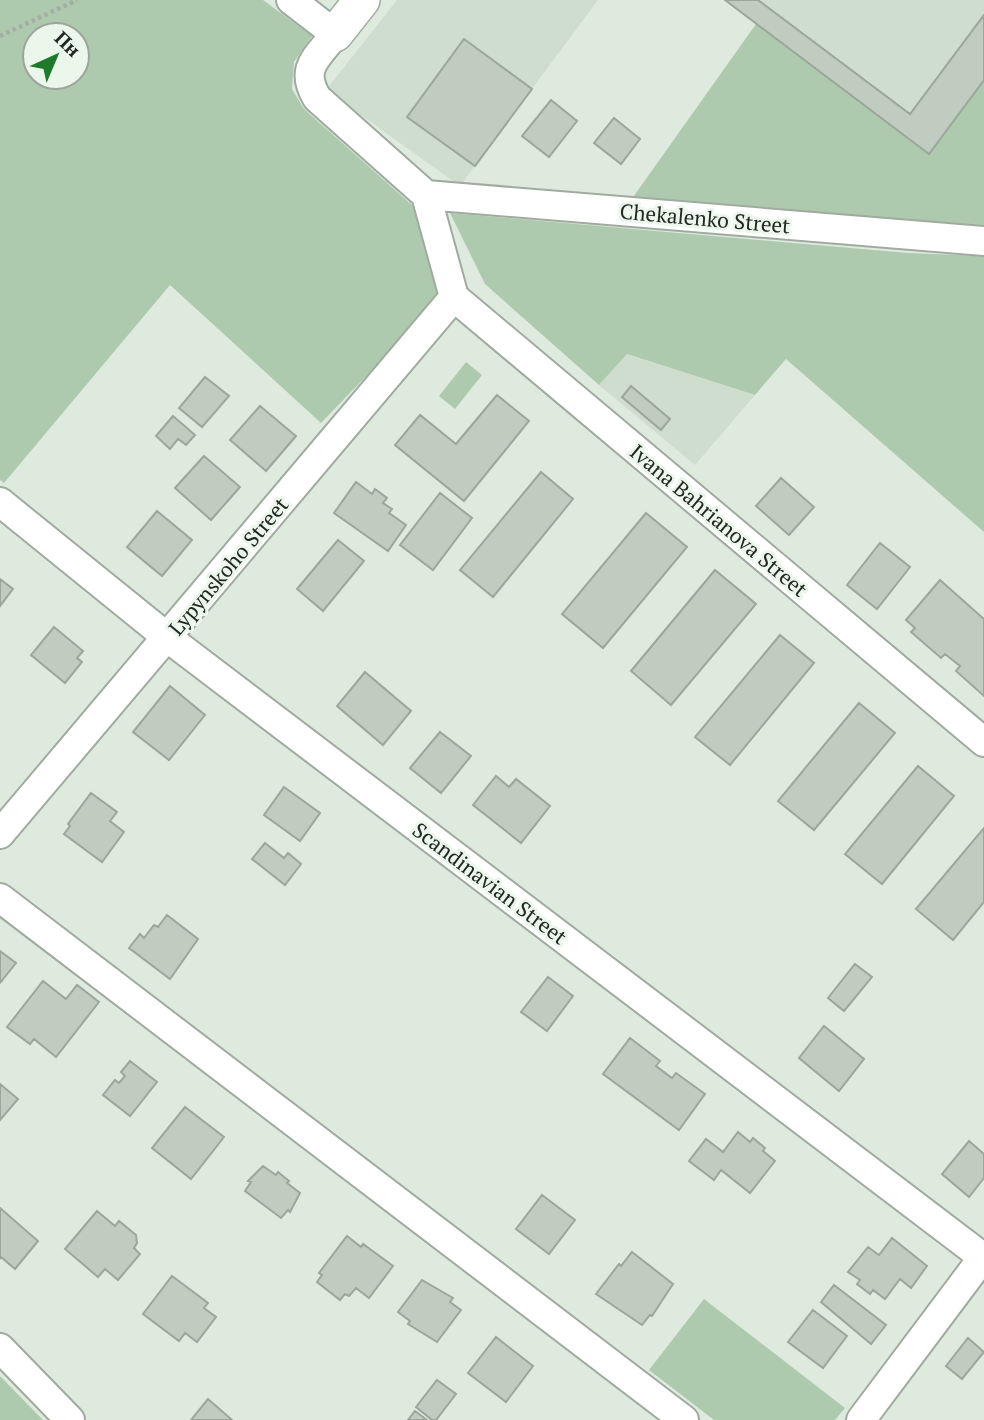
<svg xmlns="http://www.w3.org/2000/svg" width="984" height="1420" viewBox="0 0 984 1420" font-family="'PT Serif',serif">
<rect width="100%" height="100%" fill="#dfeadf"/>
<path fill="#ceddce" d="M397 0H598L460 186 326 90Z
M725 0H984V80L929 154Z
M626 354 755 395 695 465 599 385Z"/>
<path fill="#aecaae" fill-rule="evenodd" d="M0 0H263L312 36 294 62 292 89 304 109 412 205 442 284 431 309 321 423 170 285 4 483 0 480ZM35 35H77V77H35Z
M756 24 929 153 984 80V229L631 200Z
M450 213 908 253 984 256V532L786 359 755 395 627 354 599 385 485 284Z
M466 362 482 375 455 409 439 396Z
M704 1299 845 1408 835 1420H714L649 1370Z
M0 1376 43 1420H0Z"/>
<path fill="#c1ccc1" stroke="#9ca79c" stroke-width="2" d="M725 0H758L910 114 984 15V80L929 154Z
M464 39 532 89 475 166 407 117Z
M551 100 577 121 549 157 522 136Z
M614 118 640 139 621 164 594 143Z
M205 377 229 396 202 427 179 408Z
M631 386 670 419 661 430 622 397Z
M497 395 529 421 464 501 395 445 420 415 456 444Z
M260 406 296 436 266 471 230 440Z
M173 416 195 435 186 445 178 439 170 449 156 436Z
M204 456 240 487 211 520 175 488Z
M541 472 573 499 493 597 460 570Z
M781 478 814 507 789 535 756 506Z
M356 482 372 494 375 489 387 498 383 503 392 509 389 513 406 525 388 551 334 513Z
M440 493 472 518 433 570 400 545Z
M157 511 192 540 162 576 127 547Z
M646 513 687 547 603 648 562 614Z
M338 540 364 561 323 611 297 589Z
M880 543 910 567 877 609 847 585Z
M715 570 756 604 671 705 631 671Z
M0 579 13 589 0 606Z
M940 580 984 619V696L956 671 960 666 945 654 941 658 911 632 915 628 906 620Z
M54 627 83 651 77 658 82 662 65 683 31 655Z
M780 635 814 663 730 765 695 737Z
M365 672 411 711 383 745 337 706Z
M170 686 205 715 169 760 133 732Z
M859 703 895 733 814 830 778 801Z
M440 732 471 756 441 793 410 768Z
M918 766 954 796 882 884 845 854Z
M496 776 509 787 516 779 550 806 521 843 473 805Z
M284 787 320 813 300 841 264 815Z
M91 793 117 812 110 821 124 832 102 862 64 834 70 826 68 824Z
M984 828V902L953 940 916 909Z
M265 843 284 858 288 853 301 864 285 885 252 859Z
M167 915 198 939 170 979 129 948 140 934 144 938 154 925 158 927Z
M0 951 16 963 0 983Z
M855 964 872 977 844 1011 828 998Z
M548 977 573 996 547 1031 521 1012Z
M43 981 66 999 77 985 99 1002 56 1057 34 1039 30 1044 7 1027Z
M824 1026 864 1059 839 1091 799 1058Z
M630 1038 660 1061 656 1066 672 1078 676 1073 705 1094 679 1130 603 1074Z
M130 1061 157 1082 130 1116 103 1095 115 1080 119 1083 125 1076 121 1072Z
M0 1084 18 1099 0 1120Z
M185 1107 224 1137 191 1179 152 1148Z
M738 1132 750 1142 753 1138 765 1148 763 1151 775 1161 750 1193 721 1170 714 1180 689 1161 706 1139 723 1152Z
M969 1141 984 1154V1178L969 1197 942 1174Z
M263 1166 276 1175 278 1172 289 1181 287 1183 300 1193 290 1212 288 1210 281 1218 245 1191 251 1182 248 1181Z
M542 1195 575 1220 549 1254 516 1229Z
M0 1208 38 1241 15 1269 1 1257 0 1259Z
M97 1211 115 1226 119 1221 136 1235 137 1243 134 1248 140 1254 118 1280 105 1269 98 1277 65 1249Z
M347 1236 361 1247 363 1244 393 1266 369 1298 356 1288 349 1296 345 1294 340 1300 317 1282 322 1275 319 1273Z
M892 1238 927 1266 911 1288 900 1279 885 1299 873 1290 870 1294 857 1284 860 1280 848 1272 868 1247 879 1255Z
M632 1252 673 1284 652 1316 650 1315 642 1325 596 1294 619 1264 621 1266Z
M172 1276 208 1303 204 1308 216 1317 197 1342 185 1333 179 1341 143 1314Z
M422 1280 453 1298 450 1302 461 1310 437 1342 408 1324 410 1321 398 1312Z
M834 1285 886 1325 871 1344 821 1302Z
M813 1310 847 1336 823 1368 788 1342Z
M496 1337 533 1366 506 1402 468 1373Z
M968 1338 984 1352 962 1379 946 1366Z
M437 1380 456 1394 436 1420H432L416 1407Z
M208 1399 232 1420H191Z
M415 1411 427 1420H408Z"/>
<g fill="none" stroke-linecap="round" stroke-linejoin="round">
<g stroke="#a0aba0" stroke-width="32">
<path id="minor" d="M291 0 335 34C317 58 299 68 317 98L426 195 454 297
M426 195 984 241
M454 297 984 742
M0 502 168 638 984 1258
M0 834 454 297
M0 898 684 1420
M0 1348 70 1420
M861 1420 984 1256"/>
</g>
<g stroke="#a0aba0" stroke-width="38">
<path id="tertiary" d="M335 34 362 0"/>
</g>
<path stroke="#a5aea5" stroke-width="4.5" stroke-dasharray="3.5 3.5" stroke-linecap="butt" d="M0 36 77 0"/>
<use href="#minor" stroke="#fff" stroke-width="28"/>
<use href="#tertiary" stroke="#fff" stroke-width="35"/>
</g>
<g text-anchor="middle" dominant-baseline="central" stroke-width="6" stroke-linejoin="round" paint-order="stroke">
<g font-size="21" fill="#232723" stroke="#ecf7ec">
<text transform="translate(705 218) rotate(5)">Chekalenko Street</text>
<text transform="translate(719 520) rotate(40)">Ivana Bahrianova Street</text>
<text transform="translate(228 566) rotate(-50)">Lypynskoho Street</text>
<text transform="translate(490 883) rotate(37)">Scandinavian Street</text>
</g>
</g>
<g transform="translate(56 56) rotate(44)"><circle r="33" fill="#ecf7ec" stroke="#9ca49c" stroke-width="2"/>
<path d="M0-5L12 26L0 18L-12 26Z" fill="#1e7b2c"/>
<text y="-10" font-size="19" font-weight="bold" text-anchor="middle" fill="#232723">Пн</text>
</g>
</svg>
